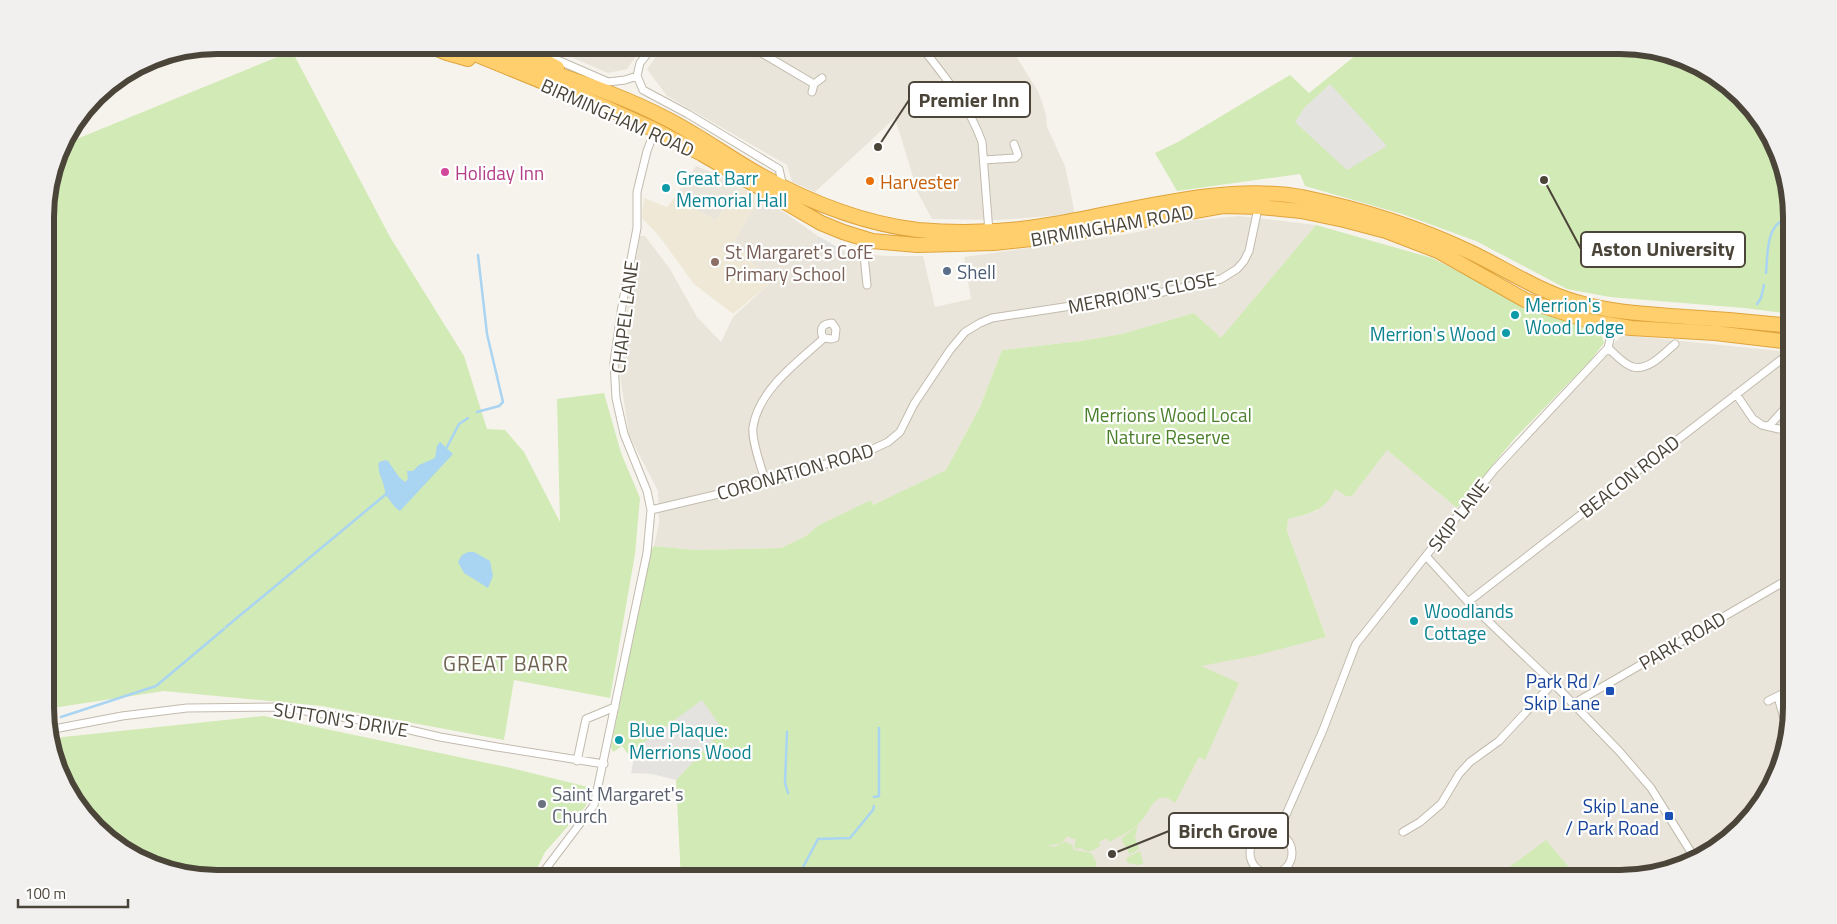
<svg xmlns="http://www.w3.org/2000/svg" width="1837" height="924" viewBox="0 0 1837 924" font-family="'Titillium Web',sans-serif">
<rect width="100%" height="100%" fill="#f6f3ec"/>
<path fill="#eae5da" d="M543 45H644L627 69 608 73Z
M665 45H1009L1039 93 1046 115 1047 127 1065 166 1075 214 1000 220 932 219 918 193 895 118 815 192 792 182 787 165 667 96 647 69Z
M696 166 740 184 716 221 675 197Z
M761 196 825 241 848 253 887 256H923L935 307 971 299 964 257 1128 234 1189 221 1239 216 1316 225 1221 339 1194 313 1122 334 1081 341 1002 350 980 407 946 470 873 505 871 500 819 525 806 536 781 548 694 550 654 546 659 523 658 491 629 435 618 362 640 236H645L670 269 697 317 721 342 733 317 769 284 734 240Z
M1622 335 1791 352 1792 707 1774 783 1715 850 1631 879H1579L1546 841 1493 879H1012L1138 677 1326 637 1287 531 1288 519 1317 511 1335 489 1346 496H1352L1386 449 1457 508 1464 516 1496 473 1556 405Z"/>
<path fill="#efe8d6" d="M740 184 761 196 734 241 769 284 733 314 694 284 659 236 642 218 644 198 667 207 675 197 716 221Z"/>
<path fill="#d2eab5" d="M1361 45H1620L1696 63 1757 113 1791 195V314L1744 308 1610 297 1567 289 1476 241 1402 214 1305 186 1300 174 1177 191 1155 153 1178 142 1290 75 1309 93 1360 52Z
M292 51 390 237 464 356 487 429 505 430 524 452 560 522 557 399 604 393 621 453 640 498 635 554 610 698 514 680 504 740 322 706 164 691 46 709 45 206 62 145Z
M1316 225 1432 258 1500 293 1612 333 1582 329 1586 333H1601L1604 343 1590 361 1515 438 1457 508 1387 450 1352 496H1346L1335 489C1325 512 1310 513 1288 519L1287 531 1326 637 1258 655 1201 666 1239 683 1205 760 1199 757 1175 803C1171 800 1166 796 1160 798 1151 803 1148 813 1142 820 1133 831 1120 836 1109 842L1106 838 1099 842 1100 844V846C1093 851 1088 854 1081 848L1076 849 1074 846 1076 840 1067 836 1062 843 1047 846 1054 847 1065 842 1072 845 1074 850 1091 853 1097 863 1095 865C1098 871 1108 872 1113 879H681L676 780 723 729 632 751 628 754 622 746 613 752 611 747 651 550 654 546 694 550 781 548 806 536 819 525 871 500 873 505 946 470 980 407 1002 350 1081 341 1122 334 1194 313 1221 338Z
M264 716 511 768 592 788 585 807 545 852 532 879H217L141 861 80 811 51 741 63 737Z
M1138 825 1135 837 1139 849 1129 855V853L1121 839Z
M1546 840 1579 879H1493Z
M1140 851 1143 862V864L1138 865 1128 863 1126 858Z
M1121 868 1147 870 1148 873 1142 879H1119L1118 872Z"/>
<path fill="#e5e3e0" d="M1330 84 1387 146 1347 170 1295 122 1305 107Z
M820 237 844 251 831 259 813 246Z
M702 700 723 730 676 780 652 774 631 773 634 758 632 751Z"/>
<path fill="#a9d4f2" d="M440 442 453 454 400 511C393 507 390 499 385 495 386 483 376 473 379 462L386 460 388 461 399 477 405 482 408 479 407 471H413L419 465 435 458 437 446Z
M468 552H474L490 561 493 576 488 588 464 573 458 562 462 555Z"/>
<g fill="none" stroke-linecap="round" stroke-linejoin="round">
<path stroke="#a9d4f2" stroke-width="2.5" d="M1766 273C1768 254 1765 221 1791 218
M1757 304 1761 298 1764 285
M477 412 499 406 503 402 487 334 478 255
M447 447 459 424 468 418
M226 627 385 495
M61 717 156 686 224 629
M787 732 785 783 788 793
M874 797 879 796V728
M801 879V871L818 839 850 838 873 810 874 806"/>
<g stroke="#c2bbae" stroke-width="9">
<path id="street" d="M748 45 814 84
M920 45C944 76 969 105 982 142L989 232
M546 55 608 82 625 80 637 76
M637 76 643 90 688 114 779 169 783 187
M637 76 640 63 654 45
M812 92 814 84 822 78
M984 160 1015 158 1018 155 1014 144
M867 285 864 255 872 241
M1608 348C1615 354 1624 365 1633 367 1649 371 1664 353 1675 344
M1736 394 1753 419 1762 425 1779 429
M1769 426 1787 406
M766 483C762 470 751 440 753 427 759 389 798 362 824 338L831 339 835 338 836 329 832 323C823 324 820 327 822 335L824 338
M651 510 766 483 873 449 888 442 900 432 914 404 950 350 965 332 980 323 992 318 1163 292 1221 279 1237 269 1244 261 1249 251 1257 213 1260 207
M1426 556 1468 602 1553 683 1619 751 1651 788 1694 857
M1468 602 1791 352
M1778 697 1787 729
M1768 701 1788 691
M1573 704 1792 577
M47 732 54 729 122 716 187 708 281 707 384 724 440 737 497 747 604 764
M577 761 586 719 615 707
M1250 853a21 21 0 1 1 42 0a21 21 0 1 1-42 0Z
M1403 832 1420 822 1441 804 1459 774 1470 762 1499 741 1553 683
M1278 833 1323 730 1356 644 1494 470 1608 348 1613 326
M538 879 594 805 647 553 651 510 647 491 624 434 616 398 614 362 622 306 637 228V192L647 151 655 130"/>
</g>
<g stroke="#e0a43c" stroke-width="16">
<path id="highway" d="M427 45 447 53 468 59
M453 45 602 106 655 130 702 154 821 223 843 232 872 241 917 245 994 243 1049 237 1223 206 1260 207 1301 211 1344 220 1386 231 1438 251 1525 300 1589 321 1631 328 1715 333 1791 342
M514 45 557 68
M508 59 535 68 547 71C589 85 629 99 669 120 698 135 724 154 753 171 804 200 859 223 918 230 964 234 1010 232 1055 224 1132 211 1224 183 1302 197 1360 209 1416 226 1470 252 1506 269 1536 290 1576 302 1612 313 1649 314 1686 317 1721 319 1756 322 1791 326"/>
</g>
<use href="#street" stroke="#fff" stroke-width="7"/>
<use href="#highway" stroke="#ffcf6e" stroke-width="14"/>
</g>
<circle fill="#d1479c" stroke="#fff" stroke-width="2" cx="445" cy="172" r="5"/>
<circle fill="#e8710a" stroke="#fff" stroke-width="2" cx="870" cy="181" r="5"/>
<g fill="#0f9aa8" stroke="#fff" stroke-width="2">
<circle cx="666" cy="188" r="5"/>
<circle cx="1515" cy="315" r="5"/>
<circle cx="1506" cy="333" r="5"/>
<circle cx="1414" cy="621" r="5"/>
<circle cx="619" cy="740" r="5"/>
</g>
<circle fill="#8d6e63" stroke="#fff" stroke-width="2" cx="715" cy="262" r="5"/>
<circle fill="#5c6f8a" stroke="#fff" stroke-width="2" cx="947" cy="271" r="5"/>
<g fill="#1a4fb4" stroke="#fff" stroke-width="2">
<rect x="1605" y="686" width="10" height="10" rx="2.5"/>
<rect x="1664" y="811" width="10" height="10" rx="2.5"/>
</g>
<circle fill="#6b7280" stroke="#fff" stroke-width="2" cx="542" cy="804" r="5"/>
<g text-anchor="middle" dominant-baseline="central" stroke-width="4.5" stroke-linejoin="round" paint-order="stroke">
<g font-size="19" fill="#4b4439" stroke="#fff">
<text transform="translate(618 117) rotate(24)">BIRMINGHAM ROAD</text>
<text transform="translate(1112 225) rotate(-10)">BIRMINGHAM ROAD</text>
<text transform="translate(1142 292) rotate(-11)">MERRION'S CLOSE</text>
<text transform="translate(624 317) rotate(-83)">CHAPEL LANE</text>
<text transform="translate(795 471) rotate(-16)">CORONATION ROAD</text>
<text transform="translate(1629 476) rotate(-38)">BEACON ROAD</text>
<text transform="translate(1458 515) rotate(-52)">SKIP LANE</text>
<text transform="translate(1682 640) rotate(-30)">PARK ROAD</text>
<text transform="translate(341 719) rotate(9)">SUTTON'S DRIVE</text>
</g>
<g font-size="19" fill="#b23c85" stroke="#fff" text-anchor="start">
<text x="455" y="172">Holiday Inn</text>
</g>
<g font-size="19" fill="#0d838f" stroke="#fff" text-anchor="start">
<text x="676" y="177">Great Barr<tspan x="676" dy="22">Memorial Hall</tspan></text>
<text x="1525" y="304">Merrion's<tspan x="1525" dy="22">Wood Lodge</tspan></text>
<text x="1496" y="333" text-anchor="end">Merrion's Wood</text>
<text x="1424" y="610">Woodlands<tspan x="1424" dy="22">Cottage</tspan></text>
<text x="629" y="729">Blue Plaque:<tspan x="629" dy="22">Merrions Wood</tspan></text>
</g>
<g font-size="19" fill="#c56008" stroke="#fff" text-anchor="start">
<text x="880" y="181">Harvester</text>
</g>
<g font-size="19" fill="#785e54" stroke="#fff" text-anchor="start">
<text x="725" y="251">St Margaret's CofE<tspan x="725" dy="22">Primary School</tspan></text>
</g>
<g font-size="19" fill="#4e5e75" stroke="#fff" text-anchor="start">
<text x="957" y="271">Shell</text>
</g>
<g font-size="19" fill="#4a7f2a" stroke="#fff">
<text x="1168" y="414">Merrions Wood Local<tspan x="1168" dy="22">Nature Reserve</tspan></text>
</g>
<g font-size="19" fill="#164399" stroke="#fff" text-anchor="end">
<text x="1600" y="680">Park Rd /<tspan x="1600" dy="22">Skip Lane</tspan></text>
<text x="1659" y="805">Skip Lane<tspan x="1659" dy="22">/ Park Road</tspan></text>
</g>
<g font-size="19" fill="#5b616d" stroke="#fff" text-anchor="start">
<text x="552" y="793">Saint Margaret's<tspan x="552" dy="22">Church</tspan></text>
</g>
<g font-size="21" letter-spacing="1" fill="#6e6250" stroke="#fff">
<text x="506" y="663">GREAT BARR</text>
</g>
</g>
<path d="M0 0H1837V924H0ZM217 54H1620A163 163 0 0 1 1783 217V707A163 163 0 0 1 1620 870H217A163 163 0 0 1 54 707V217A163 163 0 0 1 217 54Z" fill="#f1f0ef" fill-rule="evenodd"/>
<path fill="none" stroke="#4b4439" stroke-width="6" d="M217 54H1620A163 163 0 0 1 1783 217V707A163 163 0 0 1 1620 870H217A163 163 0 0 1 54 707V217A163 163 0 0 1 217 54Z"/>
<path fill="none" stroke="#4b4439" stroke-width="2" d="M878 147L909 100M1544 180L1581 249M1112 854L1169 831"/>
<g fill="#4b4439" stroke="#fff" stroke-width="2">
<circle cx="878" cy="147" r="5"/>
<circle cx="1544" cy="180" r="5"/>
<circle cx="1112" cy="854" r="5"/>
</g>
<g fill="#fff" stroke="#4b4439" stroke-width="2">
<rect x="909" y="82" width="121" height="35" rx="5"/>
<rect x="1581" y="232" width="164" height="35" rx="5"/>
<rect x="1169" y="813" width="119" height="35" rx="5"/>
</g>
<g font-size="20" text-anchor="middle" font-weight="bold" fill="#4b4439">
<text x="969" y="107">Premier Inn</text>
<text x="1663" y="256">Aston University</text>
<text x="1228" y="838">Birch Grove</text>
</g>
<path d="M18 899v8h110v-8" fill="none" stroke="#4b4439" stroke-width="2.5"/>
<text x="25" y="899" font-size="15" fill="#4b4439" stroke="#ffffff" stroke-width="4" paint-order="stroke">100 m</text>
</svg>
